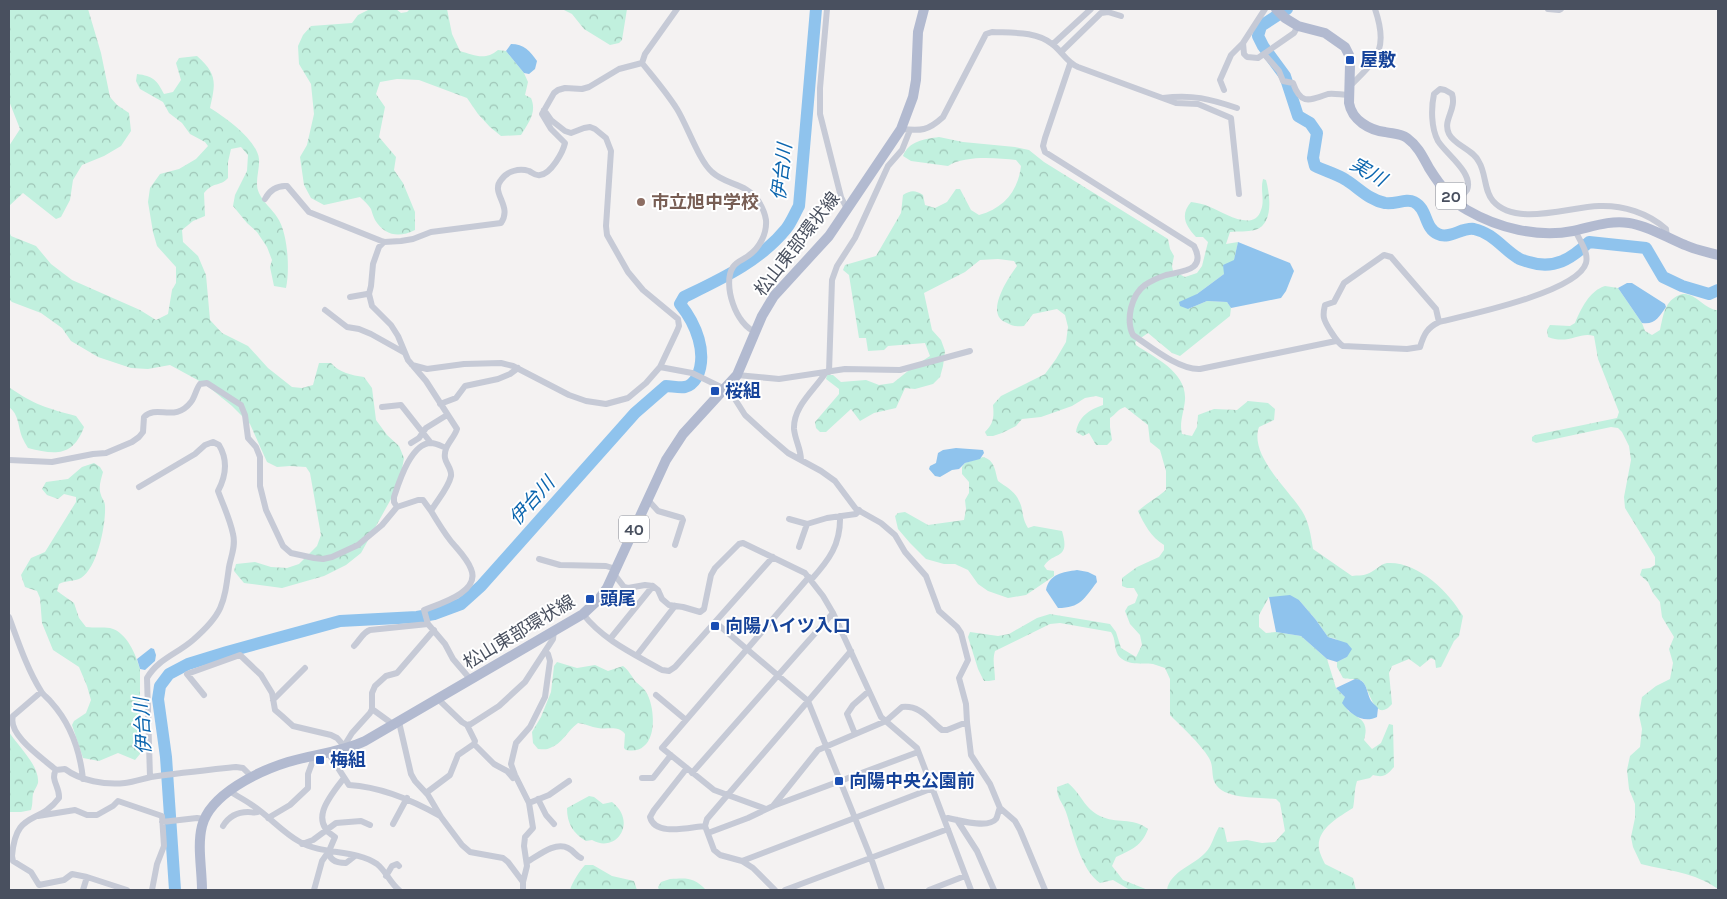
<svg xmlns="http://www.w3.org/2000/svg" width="1727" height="899" viewBox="0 0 1727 899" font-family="Karla,'Noto Sans JP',sans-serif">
<defs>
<pattern id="forest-crowns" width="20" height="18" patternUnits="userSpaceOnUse" patternTransform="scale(1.25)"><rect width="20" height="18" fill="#c1f0de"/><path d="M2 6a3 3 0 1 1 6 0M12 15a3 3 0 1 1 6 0" fill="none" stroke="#9fc5b7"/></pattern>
</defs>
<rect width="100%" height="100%" fill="#f4f2f2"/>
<path fill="url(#forest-crowns)" d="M9 9H88L101 53 110 97 117 105 129 113 131 131 121 146 104 156 82 165 73 180 70 200 61 217 56 219 23 193 9 206V146L20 129 9 101Z
M370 9H396L401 13 407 12 410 9H447L452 34 460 51C474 55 485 61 498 50L506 51 524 73 528 82 525 95 531 98C537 112 529 122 521 135L501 136 490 127 478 114 467 98 419 80 397 79 380 82 376 94 385 107 379 137 396 157 394 170 403 183 415 212V230C399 238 385 236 375 220 373 216 372 212 371 209 368 204 363 200 360 197L324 205 311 198 304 185 300 157 307 145 314 114 311 84 299 64 298 46 303 35 311 26 352 23 358 15Z
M562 9H627L622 40 619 43 610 45 584 29 572 14Z
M197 56C217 74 216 82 210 108 225 117 257 140 259 159 260 169 254 183 259 193 263 202 272 209 277 217 288 232 290 270 286 288L274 286 270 267 272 260 267 247 257 232 247 223 233 206 235 195 247 171 248 155 241 147 231 149 228 162V178C220 187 214 181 204 193L205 216 193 221 182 230 183 242 198 256 206 275 210 320 222 333 248 346 268 368 292 387 302 388 313 385 319 363H331C340 373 351 375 364 377L372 388 376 420 387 435 399 446 404 458 401 474 391 499 361 553 346 565 324 576 282 588 244 583 234 571 236 564 255 562 271 567 287 568 299 564 317 546 321 535 310 473 306 467 290 466 277 467 267 462 250 424 232 406 205 384 170 365 148 369 131 368 98 357 71 341 62 328 41 313 12 302 9 299V231L11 236 36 246 51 264 72 280 140 310 156 320 168 314 172 290 176 283V267L157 246 153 232 148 202 150 188 160 174 179 169 196 159 208 146 205 142 190 134 182 123 169 113 163 102 140 89 136 81 137 74C153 76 157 80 164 94L173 92 181 80 176 63 179 58Z
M939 137 963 142 1015 147 1029 150 1044 162 1168 239 1170 249 1174 256 1172 266 1173 271 1185 277 1197 273 1202 266 1208 242 1203 237H1196C1185 225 1180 215 1191 202 1197 203 1204 204 1210 207 1223 212 1254 233 1261 210 1265 200 1260 190 1263 179L1266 180C1270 195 1274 224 1255 230 1247 232 1238 231 1230 232L1226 244 1238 242 1234 261 1224 274 1197 294 1188 309 1207 301 1227 302 1231 308 1230 316 1180 356 1172 353 1148 333 1135 342 1136 345C1155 358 1187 372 1185 400 1184 412 1179 423 1182 434L1192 436 1197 427 1198 415 1214 409 1237 410 1248 401 1268 403 1275 409 1274 420 1259 427C1249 455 1288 489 1302 511 1309 522 1311 536 1313 549L1352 576C1357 575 1363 576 1367 574 1374 572 1380 564 1387 563 1418 561 1449 592 1463 616L1459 636 1454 641 1441 667 1436 668 1435 660 1431 658 1420 667 1409 659 1392 666 1389 673 1392 704C1374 725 1369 686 1362 681 1357 678 1348 680 1343 678L1337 667V662L1347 657 1336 639 1328 637 1316 620 1299 600 1269 597 1259 615V627L1266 633 1276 632 1301 636 1327 659 1336 688 1345 697 1348 711C1362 719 1369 723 1364 740L1372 749 1381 743 1389 724 1393 725 1394 767C1387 775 1384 778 1373 775L1370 778 1357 781C1354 790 1355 799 1353 808 1339 817 1316 829 1319 849 1320 854 1323 860 1325 864L1353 878 1356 890H1167C1170 871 1195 865 1206 852 1212 846 1214 835 1219 827L1224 828 1227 842 1247 840 1262 843 1275 842 1285 831 1280 803 1276 799C1258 797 1224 800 1215 783 1211 776 1214 766 1209 758 1200 743 1182 727 1170 715V679L1165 668C1161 667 1157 665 1153 664 1142 663 1126 666 1118 655 1114 648 1116 639 1111 632L1060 623 1050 624 995 651C992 661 995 669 995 680L989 681H984L978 669 968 637 970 632 998 636 1009 634 1037 618 1050 614 1110 624 1116 632 1121 648 1136 657 1142 645 1140 635 1130 624 1125 611 1128 606 1135 603 1138 595 1134 588H1127L1122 586V578L1137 567 1159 557 1164 550V545C1151 537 1144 524 1138 511 1147 503 1157 498 1166 490V471L1160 450 1150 442 1148 425 1125 407C1118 409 1116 414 1110 418V427L1112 440 1107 445H1096L1089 433 1083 436 1076 432C1079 416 1089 410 1103 405V398L1096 396 1085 398 1072 406 1041 417 1022 419 1016 426 1002 433 993 436H987L985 432C994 423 994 417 993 405L1001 396 1045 374 1056 359 1066 342 1068 327 1065 315 1057 309 1033 314 1024 326C1016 327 1012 326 1005 322 985 313 1008 278 1017 266L1014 261 998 259 980 260 965 272 924 293 932 330 941 340 945 351 943 366 940 377 933 384 915 389 905 388 896 408 874 413 860 421 851 409 826 432H820L816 428 815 422 839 394V389L826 379 827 375H833L841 382 866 380 879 385 893 383 913 367 930 356 925 343 888 346 884 350 868 351 866 338H859L849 275 843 270 845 265 876 256 901 213 903 195C911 190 915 190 923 195L925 205 935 208 947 202 956 189H960L971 210 979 215C1004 208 1018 191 1021 166L1016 160C997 158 965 155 948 166L911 161 903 156C909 141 924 139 939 137Z
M1605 286 1618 288 1642 323 1645 331 1652 335 1660 330C1663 317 1664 303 1677 296 1693 287 1703 310 1718 310V889C1694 872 1669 871 1641 864L1633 847 1631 837 1635 818V804L1629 789 1627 770 1630 756 1640 747 1642 729 1639 715 1642 697 1656 686 1670 679 1673 663 1669 649 1674 637 1662 617 1660 602 1653 593 1648 582 1640 575 1642 569 1650 568 1655 565V557L1625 508 1624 497 1631 460 1629 446 1622 432 1618 428 1611 427 1536 443 1532 441V437L1535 435 1617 418 1619 412 1598 359 1594 336C1580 331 1569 345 1548 337L1547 330 1550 325 1570 326 1575 323C1581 309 1589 291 1605 286Z
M9 387C34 405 47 408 76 416L84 427C73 457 55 455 28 448 26 445 24 441 22 437 18 427 19 414 9 407Z
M983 457C995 460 995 471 998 481 1006 487 1015 491 1019 501 1024 510 1021 517 1028 528L1034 526 1062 531C1071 561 1053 551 1044 566L1047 570 1054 571V576L1026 595 1008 598 988 591 978 584 968 570 955 564H944L926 559 910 543 898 529 895 516 898 513 905 512 928 525 964 520 966 509 965 500 969 493V482L962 474V467L965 463Z
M94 463 100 467 103 472C101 480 98 487 101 495 102 499 105 501 105 506 106 524 98 567 81 578 74 582 66 580 59 584L57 591 74 603 79 618 86 627C94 628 103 627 110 628 127 632 136 655 140 669V754L135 760 118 753 99 761 83 758 72 725 74 721 86 713 91 700 87 686 79 667 53 650 42 623 40 598 37 591 25 587 21 575 31 558 45 552 76 502V497L64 494 58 499 47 495 42 489 46 482 68 479 82 467Z
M557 662 577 668 595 665 608 671 623 666C629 671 631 675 635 681 639 685 644 688 646 692 654 704 657 736 644 746 639 751 633 751 626 750L624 748 625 734C618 725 608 730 598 728 591 727 586 724 578 723 568 730 562 744 550 748 547 750 542 749 538 749L533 743 532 732 541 717 551 692 554 666Z
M9 732C18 746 40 766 38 783 37 787 34 790 33 794 32 800 33 804 31 810L21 812H9Z
M1068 783C1082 795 1084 808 1100 816 1116 824 1133 817 1148 829 1142 846 1131 850 1116 857L1112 866 1123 880 1148 890H1130L1113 880 1100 883C1081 870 1073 833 1066 812 1062 801 1057 799 1057 787Z
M589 796 594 797 603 804 612 802C638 822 616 854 592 840L586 841C573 833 567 824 567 808Z
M585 865H593L612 876 634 881 637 890H570C572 883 580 870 585 865Z
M670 879C687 878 694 877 706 890H659L658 887 661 882Z"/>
<path fill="#8fc3ed" d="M511 44C524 44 530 51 537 61L535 69 529 74 524 73 506 51Z
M1238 242 1290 263 1294 271 1286 291 1281 298 1231 308 1227 302 1207 301 1188 309 1180 306 1179 302 1197 294 1224 274 1223 265 1234 260Z
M1627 283H1632L1665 304 1666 307C1659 317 1655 325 1642 323L1618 288Z
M956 448 983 450 984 453 980 459 965 463 959 469 952 470 940 477 935 476 929 469 930 466 936 463 938 453 943 450Z
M1077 570 1088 572 1096 576 1097 582C1084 599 1080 608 1058 608L1046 590C1049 574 1063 572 1077 570Z
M1290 595 1299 600 1316 620 1328 637 1347 643 1352 649 1347 657 1337 662 1327 659 1301 636 1276 632 1269 597Z
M151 648 154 649 156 655 155 661 145 670 140 669 137 659Z
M1355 679C1368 679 1366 694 1372 702 1372 702 1378 708 1378 708L1377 717C1363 724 1350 714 1342 703L1345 697 1336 688Z"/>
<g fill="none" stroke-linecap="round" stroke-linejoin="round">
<path stroke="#8fc3ed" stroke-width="12" d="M1287 9 1261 26 1258 36 1263 46 1285 76 1298 116 1310 123 1317 133 1313 158 1315 166C1325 171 1337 174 1346 180 1359 188 1369 200 1385 203 1394 205 1406 198 1414 202 1428 209 1424 228 1438 234 1449 240 1462 227 1474 229 1493 233 1503 249 1518 258 1521 260 1525 261 1529 262 1554 270 1571 259 1589 242L1646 248 1663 277 1682 286 1709 294 1718 290
M175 890 166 757 158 699 160 686 169 674 188 664 227 652 340 621 417 617 434 614 461 604 481 586 635 413 666 386C671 386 680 388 685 387 691 386 694 382 697 377 708 353 696 324 680 304L684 297C721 279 759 262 786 229 791 223 795 213 799 206L816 9"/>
<path stroke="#c6cad6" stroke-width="6" d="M827 9 820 88V114L841 197 847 209
M1265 9 1243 43 1244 54 1247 57 1258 58 1294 33 1298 26
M1548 9 1559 10 1561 9
M1053 44 1091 9
M1061 52 1101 13 1108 12 1121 16
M1264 54 1279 71 1283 81 1293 83C1301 106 1310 100 1328 94 1334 93 1342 95 1349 95
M642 63C654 78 667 93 677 109 687 125 699 161 712 172 727 186 746 182 759 202 762 207 765 213 766 220 767 233 760 248 748 256 743 260 737 261 733 267 722 284 736 326 756 332
M642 63 645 54 677 9
M1070 64 1045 138 1043 146 1045 152 1194 246C1207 271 1182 271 1166 275 1160 277 1151 281 1145 285 1138 290 1133 300 1131 308 1129 317 1129 327 1133 335 1151 347 1179 370 1200 369L1336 341
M1349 87C1377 59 1389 50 1375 9
M1224 90 1220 80 1231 55 1243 43
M1163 98C1192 94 1210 99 1237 108
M901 129C921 131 928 131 943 117L986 34 992 32C1012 33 1036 31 1052 44 1062 51 1066 62 1078 67L1176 103 1198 104 1231 118 1239 194
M265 199C269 191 277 185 287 186L309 212 384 242 401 241 413 239 431 232 501 223C513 206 490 193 501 180 507 171 519 168 529 171 533 173 535 176 540 175 551 174 563 152 565 143L551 129 542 114 554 93 558 90 565 88 582 89 589 87 619 69 642 63
M1456 202C1460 198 1464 194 1467 190 1474 173 1446 154 1438 141 1431 128 1431 108 1434 94L1440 89 1445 90 1452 94C1457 110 1442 120 1449 134 1455 146 1473 149 1479 162 1486 173 1484 191 1493 201 1516 227 1568 207 1599 206 1623 205 1648 213 1666 229L1667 237
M384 242 379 247 373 264 371 286 369 294 372 306 391 325 398 336 408 360 426 381 457 429C454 439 443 446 445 458 446 464 452 469 451 476 448 489 437 500 431 511 437 521 443 531 450 540 457 549 467 558 471 569 481 592 439 604 424 610L428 624 445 644 453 659 471 680
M350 297 367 294
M325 310 347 327 359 329 371 334 405 353
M1439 322 1436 309 1391 257 1384 255 1344 283 1334 302 1325 305C1324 309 1323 314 1324 318 1325 323 1337 343 1343 346L1407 349 1420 347C1424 334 1427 328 1439 322 1468 315 1578 292 1586 263 1589 252 1579 240 1575 230
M412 365 427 369 464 364 501 363 513 366 569 395 586 401 606 404 628 398 646 383 660 367 677 331 679 326 678 319 643 290 628 272 607 235 606 226 611 151 606 138 595 129 590 127 584 128 571 133 565 131 551 120 544 110
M660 367 692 373 725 389 733 396 745 415 767 435 788 453 821 471 835 481 856 509 881 523 895 535 905 552 926 576 939 611 957 627 961 633 968 660 959 678 966 704 967 722 971 755 990 784 1000 808 1015 821 1020 830 1045 890
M829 372 832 280 837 266 855 238 888 166 902 150 910 130
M737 375 779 379 845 369 900 370 970 351
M440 404 456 398 465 386 498 379 510 374 518 368
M382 407 401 405 431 443
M411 443 419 438 426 428 447 415
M9 460 52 462 93 454 106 453 132 442 139 437 143 432 144 417C157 404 175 423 191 402 195 397 196 389 200 384L207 383 241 405 245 415 248 438 256 447 260 457V486L266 510 283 546 291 553 314 558 323 559 332 557 358 545 382 525 397 507 418 500H423L431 511
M801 460C801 449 795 440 794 429 793 406 815 390 826 372
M139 487 195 454 205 445 213 442 219 445C228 460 226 476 218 491 223 505 230 519 233 534 236 546 231 556 229 567 224 604 223 614 193 640 177 654 158 659 147 678L150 777
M648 500 658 511 682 518 683 520 675 545
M397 507 394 502V497C399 482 411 443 431 443 436 443 441 446 446 448
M789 519 807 524
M799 547 807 524 827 518 856 514 859 510
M539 559 560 565 606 566 616 569
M614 574 624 587 628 588 645 585 653 586 658 590 662 599 669 605 683 607 700 612 704 609 711 575 715 568 739 544 743 543 805 573 823 596 833 613 881 717 917 748 971 890
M811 580C829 560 841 544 840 516
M583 614C603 640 634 654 662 670L669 671 675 667 773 557
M9 617C18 641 27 669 41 691 43 695 48 698 51 702 70 723 80 751 83 779
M715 622 808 701 871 858 882 890
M610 639 653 586
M354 646C360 640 363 632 370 630L428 624
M637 655 675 606
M41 692 13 716C7 735 44 759 56 770
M204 695 187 674 240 655 261 675 272 693 275 710 282 716 293 726 331 735 337 738 344 746
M656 695 686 720
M438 699 462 722 467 725 471 724 499 706 525 682 553 639 554 631
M273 700 305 668
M372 709 394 725
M399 722 411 774 415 781 428 795 441 817 462 845 470 852 503 858 508 862 523 882V890
M467 725 475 741 474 744
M855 734 847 714 853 705 869 691
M345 749 344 746 352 733 370 713 372 709V693L375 686 386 676 397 673 434 630
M329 754 349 785C382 787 412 800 440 816
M687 768 654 810 650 817C655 837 690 827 705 826
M692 773 833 613
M642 778H653L671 755
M229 791C237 796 245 800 252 805 269 816 282 832 300 842 323 855 355 849 377 864 386 871 390 883 399 890
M426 793 450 775 458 755 474 744 494 764 507 771 513 778
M538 799 546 815 554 824
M529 803 549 795 569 781
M773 806 818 750 886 721 902 707C921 705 929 720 942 730H947L967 722
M766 809 714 790 662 748 809 577
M38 816 75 810 87 815H97L113 806 118 801 162 816 164 846 157 864 152 890
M268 818 290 805 308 788V774L315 755
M944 819 948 818C958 820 988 829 996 819 998 816 998 811 1000 808
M957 820 977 851 994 890
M162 822 197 818 204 819
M393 824 407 798
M223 826C229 816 237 812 248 812 253 812 255 814 260 811
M708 833 748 818 773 806 918 752
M302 844 313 840 336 823 361 821 370 825
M329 851C329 861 338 863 346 863L355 856
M742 861 933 788
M527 862C538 856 555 841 568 848 574 851 576 856 581 858
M386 876 392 866 397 864 399 866
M87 877 127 890
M523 882 527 866 524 846 525 837 533 828 529 803 515 775 511 764 516 743 530 727 545 697 550 661 548 654 545 651
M83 890 87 877 72 874 64 880 39 885 31 872 13 861 12 856C16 809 38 826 59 798 60 787 50 780 56 770L65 769C81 781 105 785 125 783 134 782 142 779 151 777 179 773 208 770 236 767L243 768 253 778
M314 890 322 861 329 851 335 837C308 821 330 796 344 778
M775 890 753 868 742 861 720 855 714 850 705 826 707 819 851 651
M785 890 948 829
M929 890 965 876"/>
<path stroke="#b2bad0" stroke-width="10" d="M1276 9 1285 18 1298 26 1325 33 1345 47 1349 55 1350 65 1349 103C1352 120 1369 130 1385 132 1393 134 1400 133 1407 138 1418 146 1423 157 1429 168 1439 184 1451 201 1467 210 1498 228 1538 238 1573 231 1592 227 1609 220 1629 223 1649 226 1667 238 1685 245 1696 250 1707 252 1718 255
M202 890C202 869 197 846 202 826 210 794 259 771 288 762 314 754 339 753 365 741L583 614 599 599 607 588 666 460 683 434 737 375 762 316 774 296 829 236 901 129 913 97 916 80 918 32 924 9"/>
</g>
<g fill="#1a4fb4" stroke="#fff" stroke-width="2">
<rect x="1345" y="55" width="10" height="10" rx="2.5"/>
<rect x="710" y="386" width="10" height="10" rx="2.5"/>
<rect x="585" y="594" width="10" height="10" rx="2.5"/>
<rect x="710" y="621" width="10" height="10" rx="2.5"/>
<rect x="315" y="755" width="10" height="10" rx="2.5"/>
<rect x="834" y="776" width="10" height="10" rx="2.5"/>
</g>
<circle fill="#8d6e63" stroke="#fff" stroke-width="2" cx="641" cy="202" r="5"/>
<g text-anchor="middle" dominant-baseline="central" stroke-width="4" stroke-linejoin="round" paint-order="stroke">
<g fill="#fff" stroke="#80848f" stroke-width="1">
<rect x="1436" y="182.5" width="30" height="27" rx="4"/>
<rect x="619" y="515.5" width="30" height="27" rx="4"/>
</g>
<g font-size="16" font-weight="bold" fill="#49505f">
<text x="1451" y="196">20</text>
<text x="634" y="529">40</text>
</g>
<g font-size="18" font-weight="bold" fill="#164399" stroke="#fff" text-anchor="start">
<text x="1360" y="60">屋敷</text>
<text x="725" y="391">桜組</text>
<text x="600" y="599">頭尾</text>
<text x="725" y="626">向陽ハイツ入口</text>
<text x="330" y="760">梅組</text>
<text x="849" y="781">向陽中央公園前</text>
</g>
<g font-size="18" font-weight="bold" fill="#785e54" stroke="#fff" text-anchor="start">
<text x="651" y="202">市立旭中学校</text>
</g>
<g font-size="18" fill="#49505f" stroke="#fff">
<text transform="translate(797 244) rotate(-52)">松山東部環状線</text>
<text transform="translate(519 632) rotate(-31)">松山東部環状線</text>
</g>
<g font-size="19" font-style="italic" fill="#0c66af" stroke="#fff">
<text transform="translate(782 172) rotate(-83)">伊台川</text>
<text transform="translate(1368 172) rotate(30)">実川</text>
<text transform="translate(532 501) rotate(-48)">伊台川</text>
<text transform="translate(143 726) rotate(-93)">伊台川</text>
</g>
</g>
<rect width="1727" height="899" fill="none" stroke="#49505f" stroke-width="20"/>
</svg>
